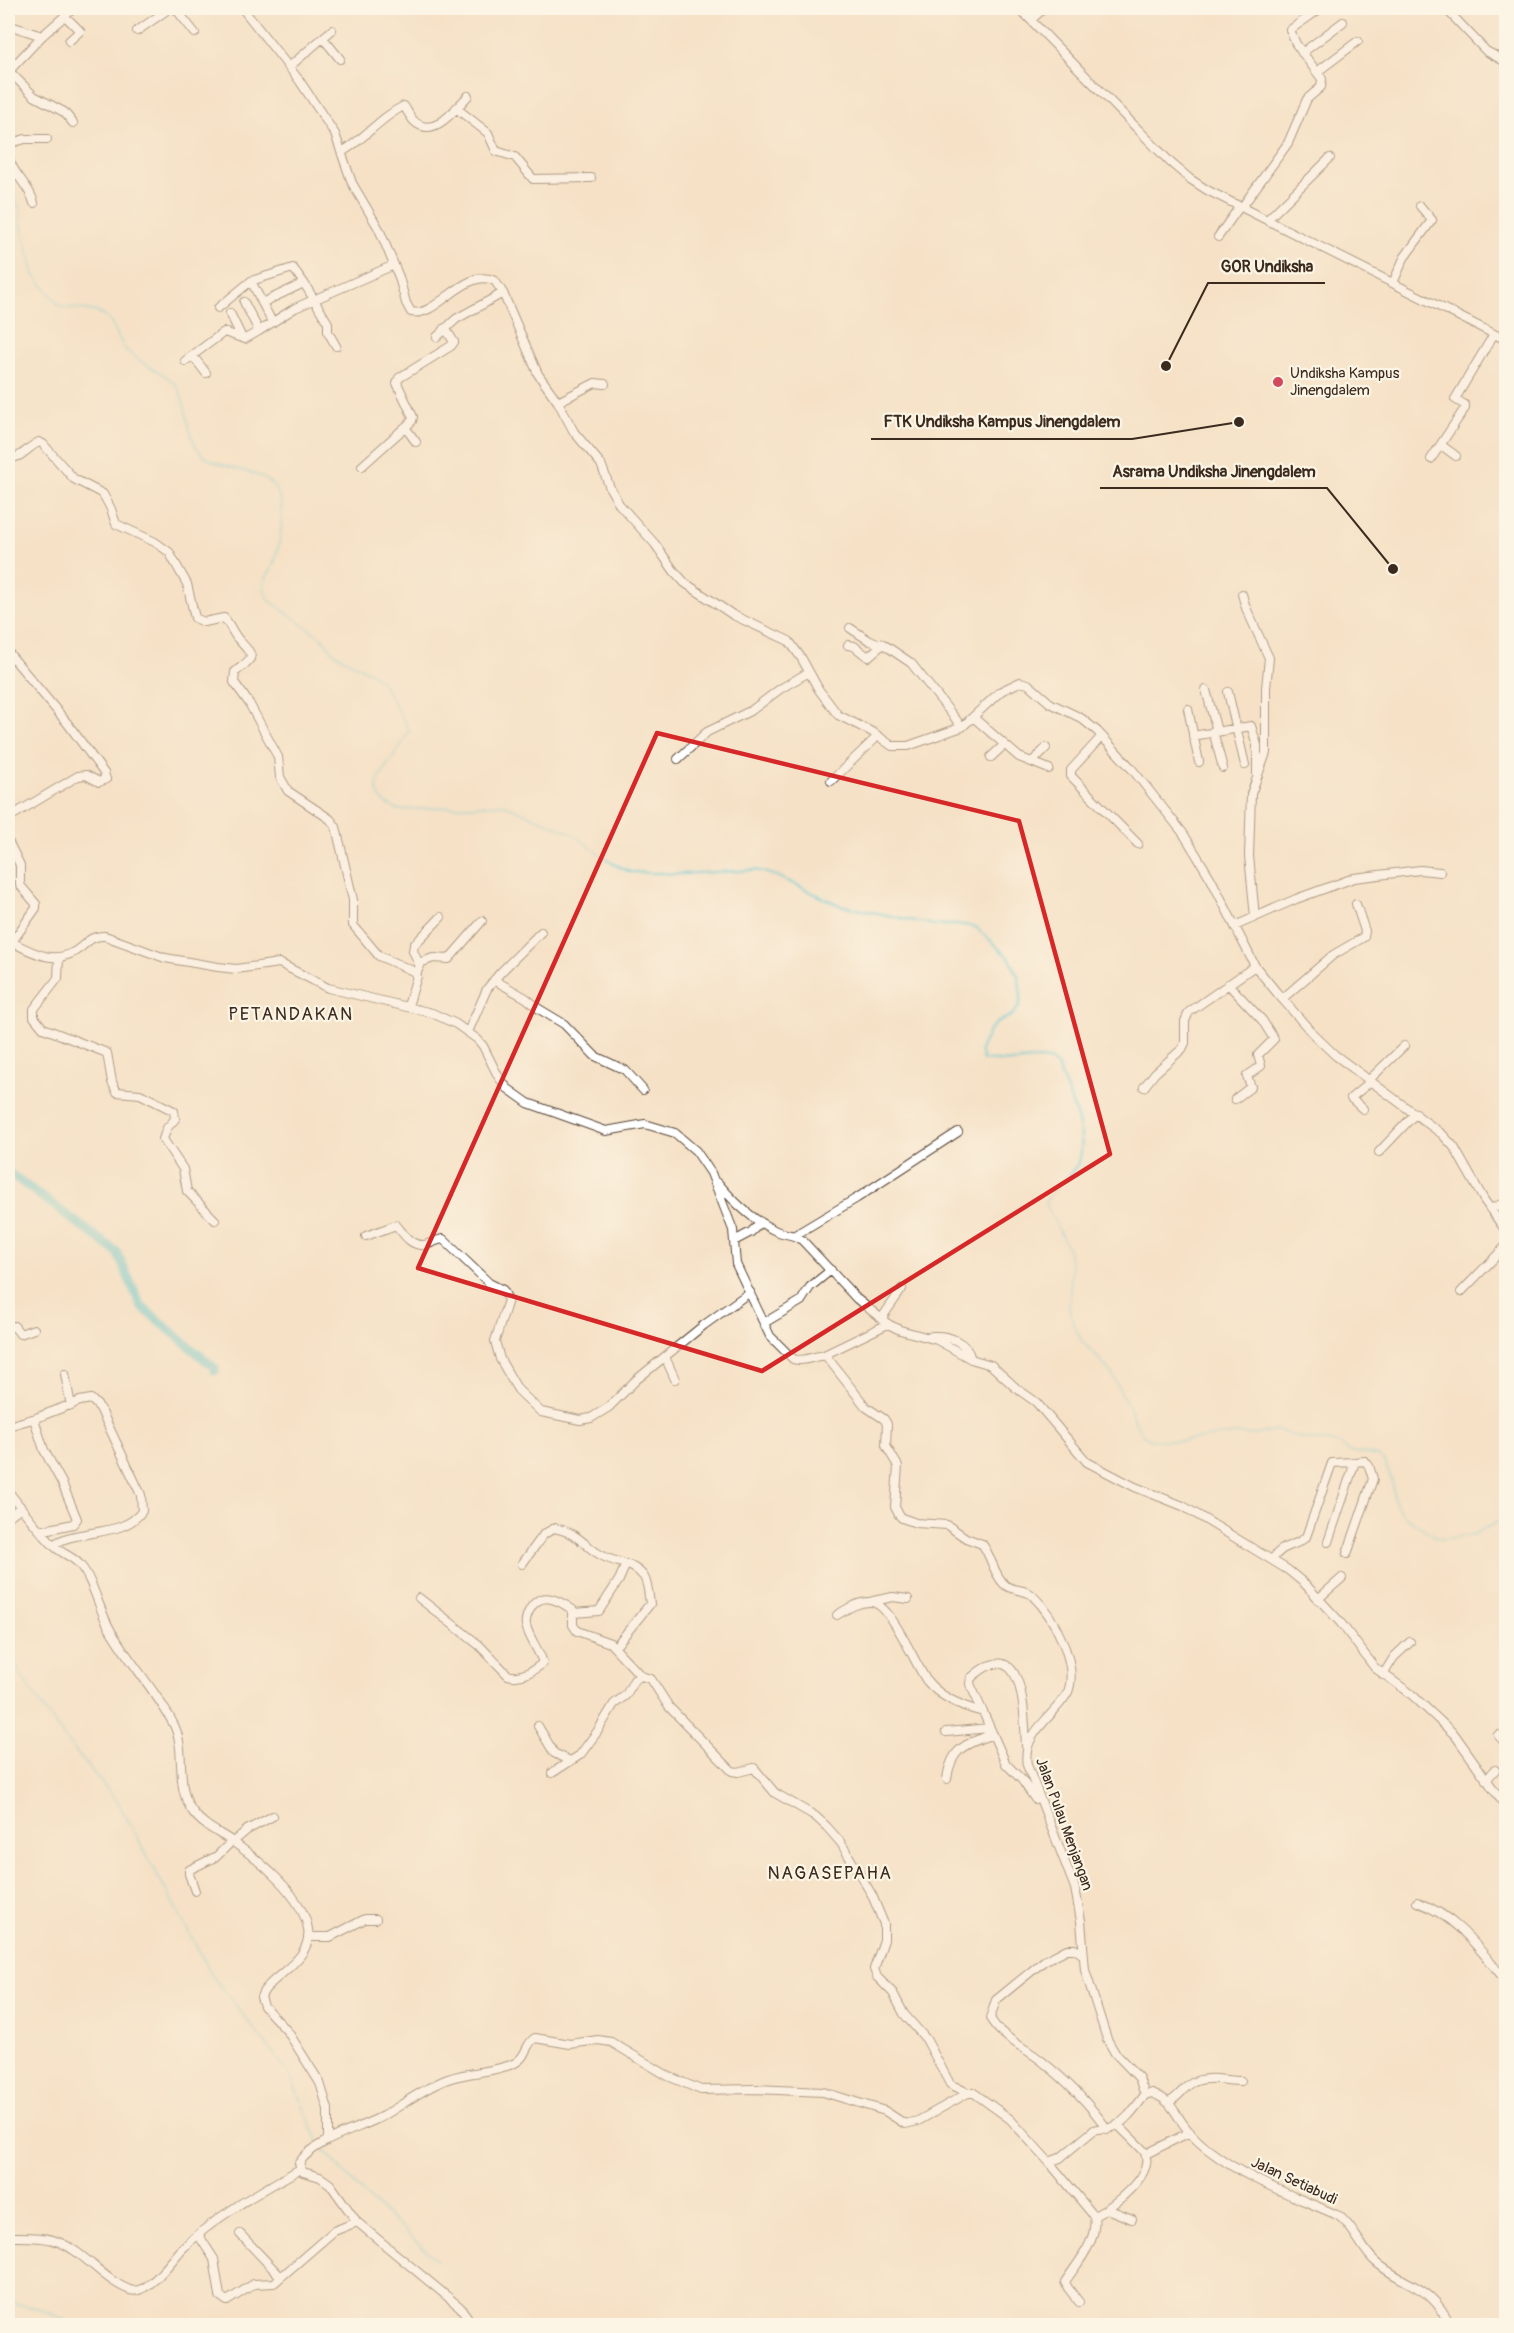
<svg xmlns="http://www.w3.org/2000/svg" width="1514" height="2333" viewBox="0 0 1514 2333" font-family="Pangolin,sans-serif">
<rect width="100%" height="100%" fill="#fcf5e5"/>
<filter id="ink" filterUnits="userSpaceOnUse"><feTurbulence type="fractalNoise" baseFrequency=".0167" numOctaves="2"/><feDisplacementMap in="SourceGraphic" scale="12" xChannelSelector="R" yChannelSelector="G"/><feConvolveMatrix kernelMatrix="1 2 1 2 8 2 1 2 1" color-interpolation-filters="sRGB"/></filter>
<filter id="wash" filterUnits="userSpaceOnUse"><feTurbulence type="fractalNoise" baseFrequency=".008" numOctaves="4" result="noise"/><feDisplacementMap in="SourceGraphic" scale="24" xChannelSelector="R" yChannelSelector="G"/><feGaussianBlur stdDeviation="1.35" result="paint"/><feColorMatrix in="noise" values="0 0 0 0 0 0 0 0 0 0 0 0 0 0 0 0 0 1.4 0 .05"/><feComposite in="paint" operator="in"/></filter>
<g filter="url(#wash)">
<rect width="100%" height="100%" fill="#f5e1c6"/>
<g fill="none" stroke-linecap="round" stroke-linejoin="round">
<path stroke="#59c6d0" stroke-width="1.5" d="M8 185 20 209 22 228 34 275 61 307C73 309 89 308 101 314 115 321 117 340 127 351 140 364 171 375 178 388 188 406 187 439 201 453 222 474 268 465 279 496 285 516 280 549 272 568 270 573 264 578 264 584 263 590 267 595 270 601L322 638 334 653 373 674 381 681 409 730C401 758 348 791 399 810L503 804 570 832 612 863 630 872 680 874 756 870 777 876 839 905 934 925H964L976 927 1010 959 1019 978 1021 997 1019 1007 1012 1015 995 1024 989 1031 980 1050 983 1060 1014 1062 1040 1059 1050 1060 1058 1067C1067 1094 1094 1142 1075 1168 1066 1182 1054 1185 1045 1203L1067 1247 1072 1266 1069 1305 1073 1324 1082 1341 1111 1372 1142 1435 1151 1440 1181 1441 1235 1434 1255 1435 1276 1430 1305 1439 1341 1444 1347 1451 1378 1456 1385 1463 1392 1481 1395 1501 1399 1510 1406 1517 1433 1535 1442 1539 1472 1535 1506 1518
M8 1649 25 1682 70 1745 118 1802 213 1977 289 2073 318 2141
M322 2148 364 2194 437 2260
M8 2302 37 2308 80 2326"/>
<path stroke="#59c6d0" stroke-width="9" d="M8 1172 117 1252 141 1306 215 1368V1371"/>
</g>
</g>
<g filter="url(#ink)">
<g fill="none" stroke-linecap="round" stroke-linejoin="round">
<g stroke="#574537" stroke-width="10">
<path id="minor" d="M175 8 195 33
M242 8 299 80 335 134 352 183 379 229 399 277 406 303 411 312C436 319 465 266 495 281L503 293 538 374 558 402 574 432 601 464 610 488 619 504 655 544 674 571 685 583 733 615 789 641 802 659 819 690 838 715 874 733 892 746H908L962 727 1001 691 1020 682 1028 684 1050 703 1081 718 1097 731 1132 769 1183 833 1211 879 1255 966 1278 994 1314 1035 1335 1055 1442 1134 1454 1147 1484 1200 1506 1231
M1019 8 1171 163 1190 179 1207 190 1506 340
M1449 12 1486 51 1506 62
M65 16 80 31 69 41
M1031 20 1044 8
M8 25 42 36 74 8
M137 31 170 8
M323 38 340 59
M1302 53 1343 22
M289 67 332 30
M9 71 34 96 64 112 73 123
M8 72 42 36
M1317 72 1358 41
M456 108 488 133 496 151 515 157 533 179 591 178
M8 144 25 139H47
M342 152C365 139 380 117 404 106 407 110 410 117 414 121 434 140 456 108 468 96
M8 156C14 177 29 184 34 203
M1242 207 1288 143 1307 99 1321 87 1322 79 1296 44 1290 30 1321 8
M1267 220 1330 158
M1218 237 1240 206
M251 281 293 268 304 283
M1393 283 1404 258 1432 220 1420 206
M244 302 259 331 295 308 394 265
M262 303 304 283 328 323V332L336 346
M218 308 251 281 272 322
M230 313 242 338 245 339 259 331
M437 337 456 319 503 293
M193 356 206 373
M185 361 224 332 242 338
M558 402 595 383 605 384
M405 427 416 442
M1441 445 1456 456
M8 458C22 459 26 448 39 442L43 444 74 479 103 494 111 509 116 524 155 542 169 552 187 584 195 618 204 622 224 618C230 624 232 632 238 639 255 658 256 655 235 672L234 682 249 703 278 757 280 777 288 791 330 819 336 827 353 900V925L379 956 413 971 417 976 408 1006
M1431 459 1465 408V405L1455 399 1494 334
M362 466 412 421 413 417 397 383 399 378 451 346 454 342 445 328
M1242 594 1246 608 1269 658 1266 688V753L1251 794 1249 856 1255 917
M850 628 870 641 883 644 911 663 962 727
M848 645 854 646 868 657 883 644
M8 652 68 724 104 773 106 779 99 782 86 775 78 776 8 818
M1206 690 1217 731
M1228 692 1245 765
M1188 709 1199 762
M974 718 1019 757 1049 769
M1213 731 1223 768
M1102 736 1071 770V776L1138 844
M1193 736 1251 726 1257 745V774
M991 757 1004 745
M678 759 707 732 752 710 780 689 809 672
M1033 761 1046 748
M831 781 878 736
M8 841 20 865V885L36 904V908L12 942
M1235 926 1296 899 1354 878 1420 870 1440 872
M8 940C31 952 57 968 81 947 89 940 94 935 105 936L165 958 218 967 236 969 279 963 328 988 432 1013 456 1024 477 1039 483 1046 498 1076 507 1088 528 1103 606 1131 645 1124 675 1133 696 1151 711 1173 733 1230 736 1264 770 1336 793 1359C805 1363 815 1354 826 1356L866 1407 884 1419 887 1424 886 1446 898 1466 895 1507 899 1515 902 1518 916 1523 947 1525 966 1538 982 1544C991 1555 993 1573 1004 1584 1012 1592 1025 1588 1033 1596 1053 1615 1079 1664 1068 1692 1064 1700 1057 1707 1051 1714 1037 1729 1023 1743 1027 1765L1075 1888 1081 1921 1085 1970 1107 2039 1115 2053 1139 2078 1145 2095
M59 957 58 978 34 1009V1017L43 1028 107 1053 112 1082 117 1092 140 1094 174 1111 175 1119 167 1128 163 1139 183 1169 187 1191 215 1220
M420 963 433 958 449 959 482 921
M416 974 420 966 413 951 414 945 441 917
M494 980 526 998 539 1009 564 1024 595 1056 625 1070 643 1090
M1228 984 1262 1020 1274 1039 1258 1055 1261 1066 1247 1076 1251 1087 1235 1099
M1282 999 1333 955 1364 937 1365 931 1356 904
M468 1032 487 989 500 973 541 932
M1368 1081 1404 1046
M1144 1087 1155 1073 1182 1049 1185 1043V1021L1189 1012 1255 966
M1363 1109 1351 1098 1370 1082
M1379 1152 1416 1113
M718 1183C733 1201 754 1221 776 1231 785 1235 794 1234 802 1240L857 1299 888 1324 900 1330 937 1340 971 1359 991 1365 1016 1388 1036 1402 1087 1462 1135 1487 1183 1506 1288 1570 1305 1584 1340 1622 1375 1668 1410 1693 1455 1735 1506 1807
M1490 1209 1506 1202
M795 1235 857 1198 958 1132
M366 1236 396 1225C404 1234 410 1246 424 1245 430 1244 436 1240 443 1239L489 1283 503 1290 508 1300 495 1341 500 1359 512 1380 518 1390 541 1412 580 1420 591 1418 609 1407 636 1380 704 1325 750 1292
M734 1241 751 1232 761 1222
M1461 1292 1506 1246
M881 1319 902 1289
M764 1323 801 1301 810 1287 831 1270
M8 1328 14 1326 20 1334 34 1329
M932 1336C948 1335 967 1341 971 1359
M824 1355 888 1324
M665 1357 675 1379
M65 1374 71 1406
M34 1419 44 1450 62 1483 77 1519 73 1524 40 1531
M8 1426 36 1418 80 1401 91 1399 100 1408 141 1495 142 1511C124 1538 76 1528 53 1545
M8 1491C23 1510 37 1529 54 1546 62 1554 74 1557 80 1565 94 1581 99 1611 111 1631 130 1663 157 1692 174 1725 187 1752 174 1787 193 1812 203 1826 220 1833 233 1842 259 1860 303 1896 308 1929 313 1962 268 1976 261 1997L264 2006 288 2032 320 2083 328 2109V2140
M8 1517 21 1507
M1347 1554 1373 1479 1369 1466 1365 1461 1355 1462
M1272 1560C1284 1542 1292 1549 1306 1537L1332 1463 1355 1462 1328 1542
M522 1564 544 1534 555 1528C582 1534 586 1550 607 1558 621 1564 635 1564 644 1577 648 1583 649 1597 650 1604L615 1647
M419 1598 479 1645 508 1675C519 1679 533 1671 542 1664V1660C538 1649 528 1636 526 1625 525 1620 527 1615 529 1611 540 1590 557 1599 573 1610V1625L577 1631 610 1643 641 1676
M1318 1599 1342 1578
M873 1601 893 1597 908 1599
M574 1613 599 1611 619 1580 626 1564
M837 1615C847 1609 859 1601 871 1602 891 1603 915 1665 927 1681 940 1697 964 1707 983 1712L1006 1764 1022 1780 1035 1799
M1383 1675 1394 1657 1410 1642
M983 1712 970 1684 971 1678C1025 1630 1024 1714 1026 1746
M538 1726 554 1753 570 1761
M946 1732 990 1728
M1498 1735 1506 1744
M552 1773 580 1755 597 1732 614 1704 626 1695 634 1680 641 1676 651 1679 669 1707 732 1771 738 1772 754 1768 775 1793 815 1816 827 1827 841 1843 872 1895 884 1924V1940L874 1969 877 1977 893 1993 904 2014 926 2039 950 2084 968 2093
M947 1779C951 1748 965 1744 993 1734
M1486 1780 1495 1770
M233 1842 247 1830 273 1816
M195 1891 189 1874V1870L217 1856 232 1841
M1417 1902C1457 1916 1480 1950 1506 1981
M309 1937H330L365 1919H376
M1082 1954 1075 1949H1067L1044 1961 996 2000 990 2018C1000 2037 1026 2048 1043 2062 1068 2082 1089 2103 1107 2129
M1145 2095 1152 2093C1173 2101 1174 2113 1187 2129 1193 2137 1202 2145 1210 2151 1249 2181 1295 2196 1339 2216 1356 2229 1361 2250 1377 2263 1409 2289 1430 2283 1451 2326
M1169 2102C1179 2097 1183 2088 1192 2083 1205 2075 1226 2081 1241 2081
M1146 2154 1190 2132
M1049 2162 1094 2216C1098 2241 1078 2262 1065 2282L1068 2288 1079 2302
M1107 2209 1132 2219
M1094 2216C1112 2208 1157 2173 1144 2151L1117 2124
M240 2234 281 2277
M199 2236 214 2259 220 2296 227 2301 254 2284 274 2283 334 2231 357 2222
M8 2237C22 2237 39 2236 53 2240 83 2249 101 2279 130 2290 147 2296 171 2261 182 2249 214 2217 261 2191 300 2169
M474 2326 460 2307 357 2222 330 2184 320 2177 303 2172 299 2163C314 2140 359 2129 383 2116 404 2104 425 2087 448 2079 470 2071 494 2073 515 2063 527 2057 525 2044 535 2038L570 2044 598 2040 611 2042 668 2076 701 2090 755 2089 823 2092 885 2111 905 2124 918 2121 968 2093H974L1010 2119 1049 2162 1060 2158 1094 2130C1101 2127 1107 2130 1113 2127 1127 2121 1136 2106 1145 2095"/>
</g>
<use href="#minor" stroke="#fff" stroke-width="8"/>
</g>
</g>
<path d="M0 0H1514V2333H0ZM657 733 1019 821 1110 1154 762 1371 418 1268Z" fill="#f5e1c6" fill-opacity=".55" fill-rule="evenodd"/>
<path fill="none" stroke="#d62828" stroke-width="4.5" stroke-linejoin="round" d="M657 733 1019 821 1110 1154 762 1371 418 1268Z"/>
<circle fill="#d1495b" stroke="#fcf5e5" stroke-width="2" cx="1278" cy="382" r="6"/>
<g text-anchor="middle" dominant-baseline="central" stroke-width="4.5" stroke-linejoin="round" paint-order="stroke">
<g font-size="15" fill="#3b2a1e" stroke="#fcf5e5" text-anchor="start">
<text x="1290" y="373">Undiksha Kampus<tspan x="1290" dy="17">Jinengdalem</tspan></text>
</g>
<g font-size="15" fill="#3b2a1e" stroke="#fcf5e5">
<text transform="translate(1064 1824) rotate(70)">Jalan Pulau Menjangan</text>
<text transform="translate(1294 2181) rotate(25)">Jalan Setiabudi</text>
</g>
<g font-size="18" letter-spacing="1.5" fill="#3b2a1e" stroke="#fcf5e5">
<text x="291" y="1014">PETANDAKAN</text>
<text x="830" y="1873">NAGASEPAHA</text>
</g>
</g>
<path fill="none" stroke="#3b2a1e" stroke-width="2" d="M1166 366L1208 283H1325M1239 422L1132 439H871M1393 569L1327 488H1100"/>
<g fill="#3b2a1e" stroke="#fcf5e5" stroke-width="2">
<circle cx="1166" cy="366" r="6"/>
<circle cx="1239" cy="422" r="6"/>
<circle cx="1393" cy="569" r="6"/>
</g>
<g font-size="16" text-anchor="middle" font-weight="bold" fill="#3b2a1e" stroke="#fcf5e5" stroke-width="4.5" stroke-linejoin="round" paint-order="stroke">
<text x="1267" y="272">GOR Undiksha</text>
<text x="1002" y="427">FTK Undiksha Kampus Jinengdalem</text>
<text x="1214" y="477">Asrama Undiksha Jinengdalem</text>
</g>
<rect width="1514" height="2333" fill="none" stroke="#fcf5e5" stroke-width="30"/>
</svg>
